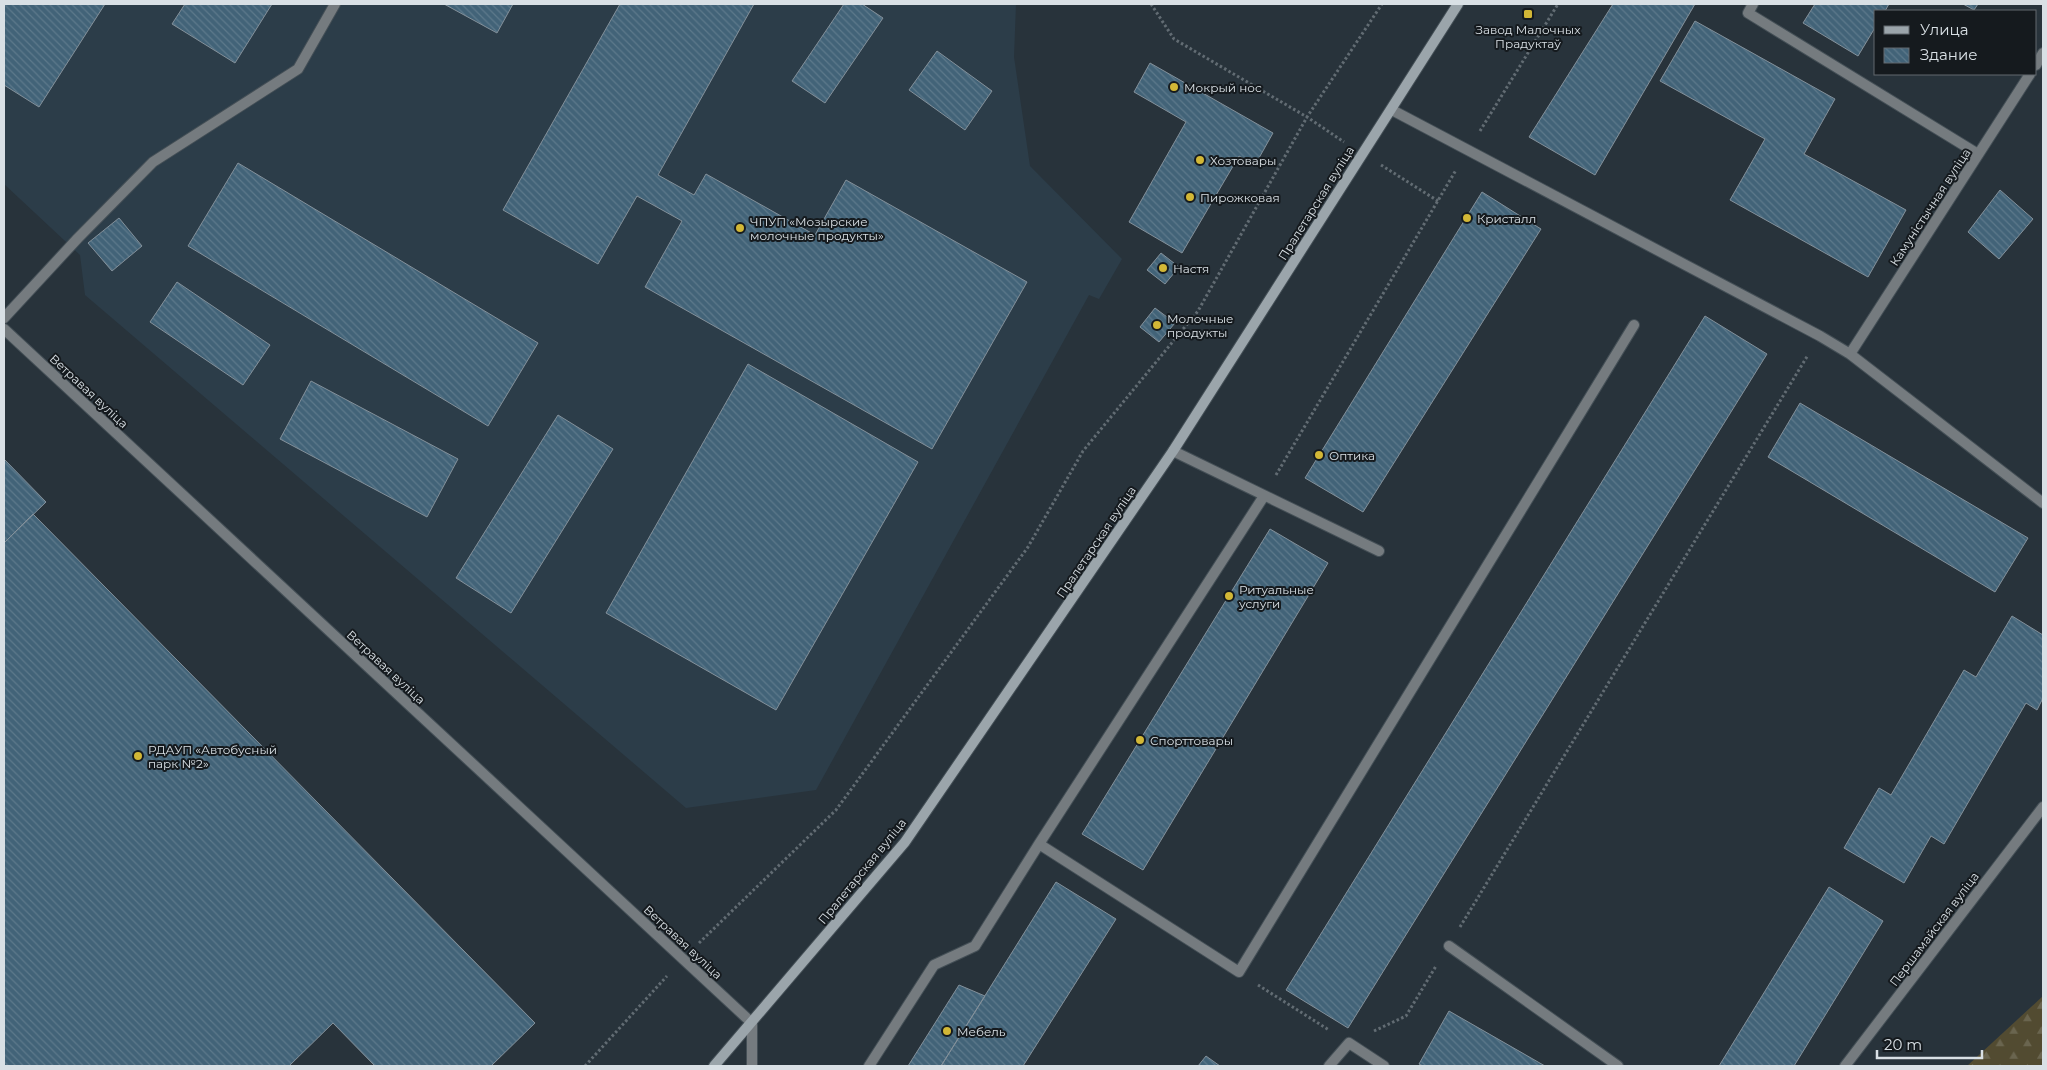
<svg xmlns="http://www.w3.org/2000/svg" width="2047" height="1070" viewBox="0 0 2047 1070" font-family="Montserrat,sans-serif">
<defs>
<pattern id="forest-firs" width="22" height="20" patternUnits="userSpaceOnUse" patternTransform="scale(1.25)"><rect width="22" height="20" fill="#524b31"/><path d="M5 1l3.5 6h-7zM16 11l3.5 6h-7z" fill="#6a654f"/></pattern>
<pattern id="building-back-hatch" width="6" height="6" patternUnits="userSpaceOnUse" patternTransform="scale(1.25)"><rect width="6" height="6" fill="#426378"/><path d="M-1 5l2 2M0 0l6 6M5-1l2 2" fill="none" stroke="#5d798b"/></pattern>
</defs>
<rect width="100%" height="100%" fill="#28333b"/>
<path fill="#2c3d49" d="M4 4H1016L1014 57 1030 166 1122 259 1099 299 1089 295 816 790 686 808 85 295 80 255 4 184Z"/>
<path fill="url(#forest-firs)" d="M2043 996V1066H1967Z"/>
<path fill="url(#building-back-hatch)" stroke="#83909a" d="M4 4H105L39 107 4 85Z
M185 4H272L235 63 172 24Z
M444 4H513L497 33Z
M620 4H754L658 175 694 195 706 174 815 235 846 180 1027 282 932 449 645 287 682 221 637 196 598 264 503 210Z
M844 4H862L883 18 825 103 792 81Z
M1613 4H1695L1595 175 1529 137Z
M1815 4H1889L1885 11H1876V26L1858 56 1803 23Z
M1963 4H1978L1974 10Z
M1695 21 1835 99 1804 154 1906 210 1868 277 1730 200 1765 139 1660 81Z
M937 51 992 91 965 130 909 90Z
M1150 63 1273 133 1255 165 1239 156 1182 253 1129 222 1186 122 1134 92Z
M238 163 538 343 488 426 188 246Z
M2000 190 2033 219 1999 259 1968 232Z
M1482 192 1541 229 1363 512 1305 478Z
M119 218 142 246 112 271 88 243Z
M1161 253 1179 267 1165 284 1147 270Z
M177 282 270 345 243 385 150 322Z
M1155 308 1175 323 1159 342 1140 327Z
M1705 316 1767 354 1348 1028 1286 990Z
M748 364 918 462 776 710 606 613Z
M311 381 458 459 427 517 280 439Z
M1800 403 2028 538 1995 592 1768 457Z
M558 415 613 449 511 613 456 578Z
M4 459 46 502 4 543Z
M33 514 535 1023 491 1066H375L333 1023 289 1066H4V543Z
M1270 529 1328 563 1143 870 1082 834Z
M2012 616 2043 635V698L2037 710 2026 703 1944 844 1931 836 1904 883 1844 848 1879 788 1891 795 1964 670 1976 677Z
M1056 882 1116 919 1023 1066H941Z
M1829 887 1883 921 1794 1066H1719Z
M959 985 985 996 941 1066H908Z
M1449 1011 1545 1066H1423L1419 1064Z
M1206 1056 1220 1066H1198Z"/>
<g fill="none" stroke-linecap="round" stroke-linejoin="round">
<g stroke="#444f56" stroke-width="12">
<path id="lane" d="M1753 4 1748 13 1978 154
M4 318 78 238 153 162 298 69 335 4
M1173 451 1379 551
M1039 844 1239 972 1634 325
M1449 946 1618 1066
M869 1066 934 965 975 946 1039 844 1264 496"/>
</g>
<g stroke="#444f56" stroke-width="12">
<path id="street" d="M2036 65 2043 53
M1392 110 1820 336 1850 354 2043 503
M4 329 752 1023V1066
M1850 354 2030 74
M1329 1066 1349 1043 1384 1066
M1845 1066 2043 807"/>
</g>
<g stroke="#444f56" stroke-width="12">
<path id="secondary" d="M714 1066 905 842 1173 451 1458 4"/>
</g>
<path stroke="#626c73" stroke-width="3" stroke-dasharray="2.5 2.5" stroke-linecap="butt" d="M1151 4 1174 39 1307 117 1344 142
M1480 131 1558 4
M1381 165 1438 201
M1276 475 1456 170
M1460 927 1808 355
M699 943 836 810 1028 547 1083 451 1198 311 1307 117 1382 4
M1258 985 1329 1030
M1374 1031 1406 1016 1436 966
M585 1066 667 976"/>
<use href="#lane" stroke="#757b7f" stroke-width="10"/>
<use href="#street" stroke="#757b7f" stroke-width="10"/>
<use href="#secondary" stroke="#9ba5ab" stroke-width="10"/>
</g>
<g fill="#d2b736" stroke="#151a1e" stroke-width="2">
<rect x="1523" y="9" width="10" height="10" rx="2.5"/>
<circle cx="1174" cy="87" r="5"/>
<circle cx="1200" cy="160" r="5"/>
<circle cx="1190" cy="197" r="5"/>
<circle cx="1467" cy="218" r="5"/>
<circle cx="740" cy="228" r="5"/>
<circle cx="1163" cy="268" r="5"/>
<circle cx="1157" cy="325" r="5"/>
<circle cx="1319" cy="455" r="5"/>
<circle cx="1229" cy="596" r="5"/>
<circle cx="1140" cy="740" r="5"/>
<circle cx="138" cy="756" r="5"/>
<circle cx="947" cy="1031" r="5"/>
</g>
<g text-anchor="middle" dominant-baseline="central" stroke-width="4" stroke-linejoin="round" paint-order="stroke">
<g font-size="12" fill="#d9e0e5" stroke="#151a1e" text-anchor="start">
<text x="1528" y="29" text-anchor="middle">Завод Малочных<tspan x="1528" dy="14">Прадуктаў</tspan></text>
<text x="1184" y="87">Мокрый нос</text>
<text x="1210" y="160">Хозтовары</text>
<text x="1200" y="197">Пирожковая</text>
<text x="1477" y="218">Кристалл</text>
<text x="750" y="221">ЧПУП «Мозырские<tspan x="750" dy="14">молочные продукты»</tspan></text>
<text x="1173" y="268">Настя</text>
<text x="1167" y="318">Молочные<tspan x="1167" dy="14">продукты</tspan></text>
<text x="1329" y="455">Оптика</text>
<text x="1239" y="589">Ритуальные<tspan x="1239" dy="14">услуги</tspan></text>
<text x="1150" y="740">Спорттовары</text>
<text x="148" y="749">РДАУП «Автобусный<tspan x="148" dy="14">парк №2»</tspan></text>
<text x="957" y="1031">Мебель</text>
</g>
<g font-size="12" fill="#d9e0e5" stroke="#151a1e">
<text transform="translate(1316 203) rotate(-58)">Пралетарская вуліца</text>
<text transform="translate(1930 207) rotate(-57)">Камуністычная вуліца</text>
<text transform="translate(89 391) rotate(43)">Ветравая вуліца</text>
<text transform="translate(1096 542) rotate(-56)">Пралетарская вуліца</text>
<text transform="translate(386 667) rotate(43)">Ветравая вуліца</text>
<text transform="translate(862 871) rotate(-51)">Пралетарская вуліца</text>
<text transform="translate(1934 929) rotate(-53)">Першамайская вуліца</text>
<text transform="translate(683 942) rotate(43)">Ветравая вуліца</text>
</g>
</g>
<rect width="2047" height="1070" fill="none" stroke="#d9e0e5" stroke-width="10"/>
<rect x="1874" y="10" width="162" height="65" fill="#151a1e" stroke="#63696e"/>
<rect x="1884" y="26" width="25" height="8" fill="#9ba5ab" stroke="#63696e"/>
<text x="1920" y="35" font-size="15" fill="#d9e0e5">Улица</text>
<rect x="1884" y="48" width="25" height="15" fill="url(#building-back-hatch)" stroke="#63696e"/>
<text x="1920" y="60" font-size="15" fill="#d9e0e5">Здание</text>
<path d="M1877 1050v8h105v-8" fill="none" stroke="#d9e0e5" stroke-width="2.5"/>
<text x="1884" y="1050" font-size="15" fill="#d9e0e5" stroke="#151a1e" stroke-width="4" paint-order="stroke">20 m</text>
</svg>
